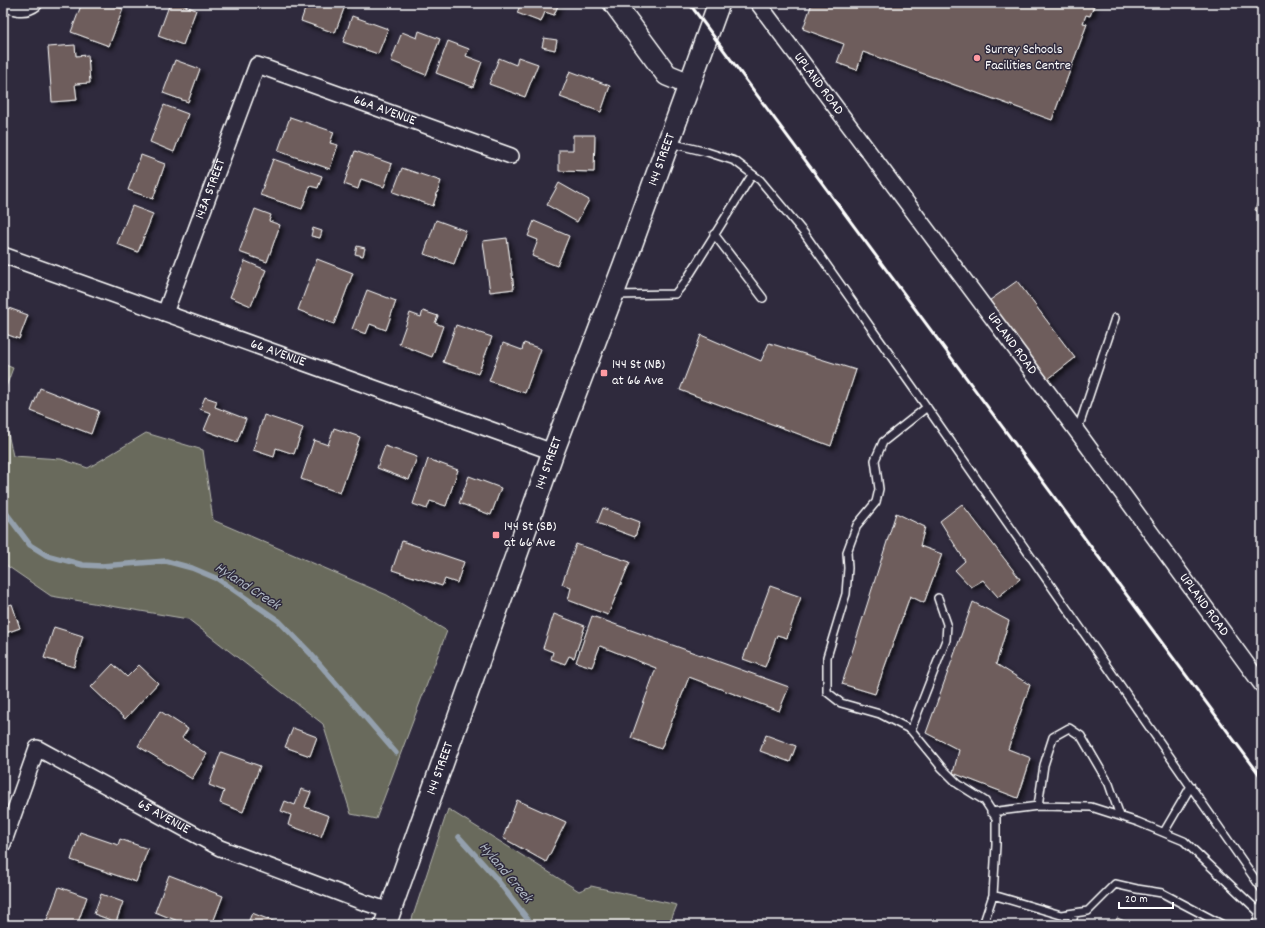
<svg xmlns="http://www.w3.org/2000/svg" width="1265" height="928" viewBox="0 0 1265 928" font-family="Dekko,sans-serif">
<defs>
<filter id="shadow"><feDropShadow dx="3.5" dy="3.5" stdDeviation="2" flood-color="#0009"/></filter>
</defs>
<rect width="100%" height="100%" fill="#2f2a3d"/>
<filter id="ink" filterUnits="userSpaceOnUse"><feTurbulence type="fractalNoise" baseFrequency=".025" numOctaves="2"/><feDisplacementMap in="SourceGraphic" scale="8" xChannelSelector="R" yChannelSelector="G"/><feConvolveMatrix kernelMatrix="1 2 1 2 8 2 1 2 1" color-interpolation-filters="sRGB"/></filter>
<g filter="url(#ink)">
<path fill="#696b5c" stroke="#b4b5ae" d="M3 364 13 368 3 395Z
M3 411 13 456 61 459 88 468 146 433 203 450 213 520 387 595 447 631 376 819 351 814 323 724 188 619 51 596 3 563Z
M448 809 579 891 591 886 677 905 669 925H410Z"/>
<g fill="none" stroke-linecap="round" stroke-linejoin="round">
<path stroke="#94a0ad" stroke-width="5.5" d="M3 509 30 545 46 555 83 565 101 566 166 561 192 568 218 579 279 621 310 653 396 753
M459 837 495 877 532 925"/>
</g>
<path fill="#6e5d5b" stroke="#fff" filter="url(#shadow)" d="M82 3H105L123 9 109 46 71 32Z
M170 3H177L196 10 183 45 158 36Z
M307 3H346L335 33 301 21Z
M521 3H559L554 15 545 12 541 22 517 13Z
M812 3H1095L1090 16 1086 15 1083 23 1087 24 1052 120 863 52 857 70 837 63 844 44 803 29Z
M352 16 388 29 378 54 343 42Z
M419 31 440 39 426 75 391 61 402 32 417 38Z
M544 38 557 40 555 50 542 47Z
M448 41 469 49 466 56 482 62 473 87 436 73Z
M75 45 76 56 88 55 90 83 75 84 77 100 52 102 48 47Z
M518 57 538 64 525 97 489 84 499 58 516 65Z
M175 60 200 69 188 102 163 93Z
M570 71 610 86 601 112 560 97Z
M164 105 188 114 174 152 150 142Z
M290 117 334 132 330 143 338 145 330 169 278 151Z
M573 135H595L594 172 559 171V150H573Z
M355 151 392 164 384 187 361 179 358 189 344 184Z
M141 155 165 164 153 199 128 190Z
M273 159 322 176 318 188 310 186 302 209 260 195Z
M402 168 441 181 433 206 393 192Z
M559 183 589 200 577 222 547 205Z
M1262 190V213L1255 210Z
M132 206 153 214 138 252 117 244Z
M255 209 271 215 269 221 280 225 267 262 239 252Z
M436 220 466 231 454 264 424 254Z
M534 221 569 236 557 266 532 256 538 240 528 236Z
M313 228 322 231 320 238 311 236Z
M507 238 514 289 490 292 483 241Z
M357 246 365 248 363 256 355 254Z
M317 259 353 273 334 324 298 310Z
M245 261 266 270 251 306 230 297Z
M1017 281 1075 358 1047 380 986 303Z
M367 290 396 301 386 330 370 324 366 334 352 329Z
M3 306 28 315 19 339 3 333Z
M423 311 438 316 435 323 443 326 432 357 399 344 410 313 421 317Z
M456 325 492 337 478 374 443 362Z
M701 335 761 361 769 343 856 370 831 446 680 390Z
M503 343 522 350 524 343 541 349 525 393 489 381Z
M40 388 99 411 91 434 31 411Z
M205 397 217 401 215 407 246 419 237 442 204 430 211 413 200 409Z
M264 415 303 428 294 454 276 448 274 457 253 450Z
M334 428 360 437 340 493 301 479 314 440 328 445Z
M385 446 417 457 409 480 377 468Z
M428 459 458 470 446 506 430 501 427 509 413 504Z
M469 476 501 488 491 515 459 503Z
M962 504 1020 579 998 597 983 580 971 587 955 570 965 561 940 521Z
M603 508 640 522 635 537 597 523Z
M896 513 925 527 920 546 942 554 924 603 910 596 875 694 842 684Z
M402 541 464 562 457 583 445 579 442 586 392 570Z
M576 544 630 562 608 615 568 600 571 588 562 584Z
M770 586 801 597 787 638 777 635 765 667 743 659Z
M973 602 1009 621 996 664 1030 685 1008 749 1031 758 1018 798 953 773 959 750 926 733Z
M12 604 20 628 3 634V607Z
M554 614 585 626 574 658 569 656 565 664 551 659 553 652 543 648Z
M592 616 789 687 779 711 689 677 661 749 631 738 656 668 600 646 592 667 576 662Z
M54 627 83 636 74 667 44 658Z
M113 664 127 677 139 665 158 683 125 719 91 687Z
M160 711 188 729 182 738 207 754 192 779 138 746Z
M293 728 317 737 310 756 285 747Z
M766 735 796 746 790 762 760 751Z
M221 752 260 766 243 812 220 803 224 791 209 785Z
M301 789 311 792 305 807 329 816 321 837 288 825 291 815 281 811 285 801 295 805Z
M517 800 566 822 546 862 503 838Z
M80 832 118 845 120 839 148 849 136 882 71 860Z
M169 875 223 896 212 925H188L155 912Z
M59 887 87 897 77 925H45Z
M101 894 123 902 116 922 94 914Z
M252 913 283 925H247Z
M1117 918 1135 925H1114Z"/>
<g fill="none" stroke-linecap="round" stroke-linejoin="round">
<g stroke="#fff" stroke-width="10">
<path id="lane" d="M670 143 707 152 735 161 760 180 804 233 919 396 1262 889
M714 234 763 298
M615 295 675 294 685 282 752 175
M927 407 883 442 875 460 879 489 876 502 857 525 847 552 848 568 846 594 827 657V692L841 703 880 714 911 730 942 768 958 784 985 801 996 818V845L993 895 1061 915 1088 911 1115 884 1137 889 1162 893 1223 925
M1077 432 1115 318
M911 730 946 640 947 624 938 598
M1038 806 1044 765 1053 737 1069 728 1081 736 1109 784 1120 816
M991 812 1038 806 1091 807 1138 822 1184 841 1259 912
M1164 832 1191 786
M983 925 993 895
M1072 925 1074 913
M1256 925 1262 903"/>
</g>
<g stroke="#fff" stroke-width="18">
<g id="street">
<path d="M3 3C14 7 25 11 35 3"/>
<path id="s1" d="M758 3 1076 430 1262 685"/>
<path id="s2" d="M3 255 553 452"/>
<path id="s3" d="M165 313 257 65 511 156"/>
<path id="s4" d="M3 844 37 748 220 848 363 902 390 911"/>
</g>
</g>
<g stroke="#fff" stroke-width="24">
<g id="secondary">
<path d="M614 3 667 75 689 84"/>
<path id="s5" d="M385 925 553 452 624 265 719 3"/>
</g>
</g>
<use href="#lane" stroke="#2f2a3d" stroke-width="7"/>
<use href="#street" stroke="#2f2a3d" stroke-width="15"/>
<use href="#secondary" stroke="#2f2a3d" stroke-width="21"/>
<path stroke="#fff" stroke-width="3" d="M689 3 1262 778"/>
</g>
</g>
<g fill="#ff9aa2" stroke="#2f2a3d" stroke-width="1.5">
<circle cx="977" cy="58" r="4"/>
<rect x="600" y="369" width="8" height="8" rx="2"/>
<rect x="492" y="531" width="8" height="8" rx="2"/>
</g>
<g text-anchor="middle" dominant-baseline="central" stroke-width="3" stroke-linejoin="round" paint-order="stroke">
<g font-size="14" fill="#fff" stroke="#2f2a3d" text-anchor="start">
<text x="985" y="50">Surrey Schools<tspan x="985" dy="16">Facilities Centre</tspan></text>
<text x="612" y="365">144 St (NB)<tspan x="612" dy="16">at 66 Ave</tspan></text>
<text x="504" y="527">144 St (SB)<tspan x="504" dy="16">at 66 Ave</tspan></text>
</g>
<g font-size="14" fill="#fff" stroke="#2f2a3d">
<text stroke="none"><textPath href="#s1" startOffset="101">UPLAND ROAD</textPath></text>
<text stroke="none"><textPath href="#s3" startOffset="400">66A AVENUE</textPath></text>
<text stroke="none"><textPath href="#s5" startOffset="814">144 STREET</textPath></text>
<text stroke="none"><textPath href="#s3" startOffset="132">143A STREET</textPath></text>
<text stroke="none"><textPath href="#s1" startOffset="425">UPLAND ROAD</textPath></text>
<text stroke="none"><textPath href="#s2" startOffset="292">66 AVENUE</textPath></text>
<text stroke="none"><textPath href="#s5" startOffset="490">144 STREET</textPath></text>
<text stroke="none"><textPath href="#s1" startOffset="749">UPLAND ROAD</textPath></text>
<text stroke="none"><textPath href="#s5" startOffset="166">144 STREET</textPath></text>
<text stroke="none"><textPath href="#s4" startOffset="246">65 AVENUE</textPath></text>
</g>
<g font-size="15" font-style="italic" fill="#aeb7c2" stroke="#2f2a3d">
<text transform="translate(247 587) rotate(33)">Hyland Creek</text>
<text transform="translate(505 873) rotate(50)">Hyland Creek</text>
</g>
</g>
<rect width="1265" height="928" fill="none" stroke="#2f2a3d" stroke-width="16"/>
<rect x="8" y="8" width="1249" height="912" fill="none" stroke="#fff" stroke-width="1.5" filter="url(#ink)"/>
<path d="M1119 902v6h54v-6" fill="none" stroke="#ffffff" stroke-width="2"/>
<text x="1125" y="902" font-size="12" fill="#ffffff" stroke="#2f2a3d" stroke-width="3" paint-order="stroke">20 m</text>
</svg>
